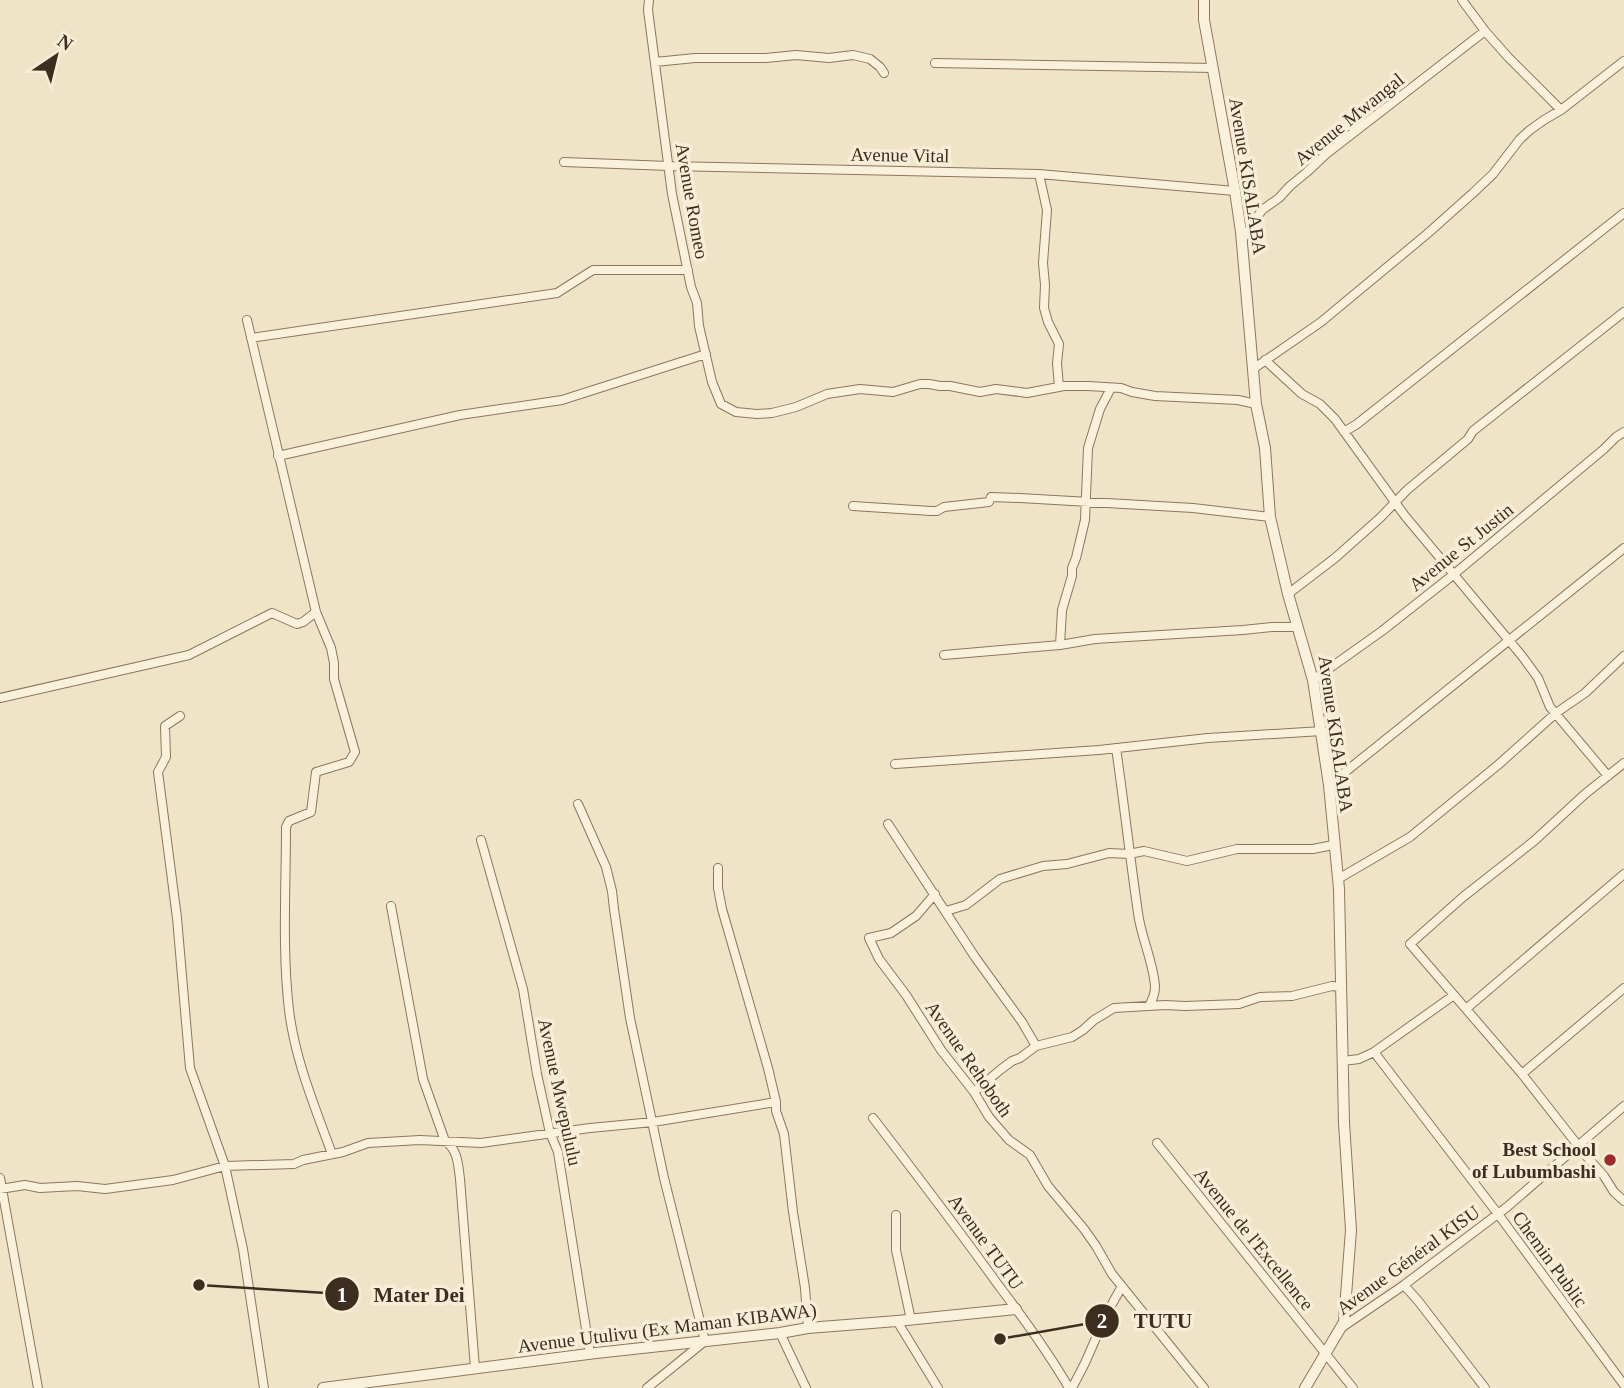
<svg xmlns="http://www.w3.org/2000/svg" width="1624" height="1388" viewBox="0 0 1624 1388" font-family="'Times New Roman',serif">
<rect width="100%" height="100%" fill="#f0e4c8"/>
<g fill="none" stroke-linecap="round" stroke-linejoin="round">
<g stroke="#8d765c" stroke-width="10">
<path id="minor" d="M649 0 648 10 672 194 691 287 697 303 699 326 712 382 721 404 736 412 757 414 772 413 796 407 827 394 860 389 893 392 920 384H929L940 386H950L980 392 996 389 1027 393 1064 386H1088L1121 388 1132 392 1155 396 1238 400 1256 404
M1462 0 1485 31 1508 57 1561 110
M655 62 695 58H766L796 55 829 58 853 55 870 59 880 67 884 73
M935 63 1213 68
M564 162 669 166 1039 174 1235 191
M1039 174 1047 210 1043 263 1045 285 1044 308 1048 322 1059 344 1057 363 1059 387
M1242 240 1262 210 1279 198 1290 186 1307 172 1326 154 1485 31
M247 320 316 612 331 648 334 663V679L355 752 349 762 316 772 311 812 289 821 286 827C286 888 282 950 289 1010 295 1060 315 1107 332 1154
M251 338 557 293 593 270H688
M1265 360 1302 394 1320 404 1335 419 1405 516 1522 656 1538 678 1550 707 1608 776
M1253 369 1321 322 1427 234 1473 193 1493 174 1520 139 1530 130 1544 120 1561 110 1624 61
M1344 432 1357 424 1624 213
M278 456 460 415 562 400 706 354
M853 506 931 511H937L944 507 989 502 991 497 1020 498 1193 508 1270 517
M1288 594 1335 558 1380 518 1407 490 1468 439 1473 431 1624 312
M1060 645 1062 610 1072 576V568L1076 558 1085 520 1088 448 1100 409 1111 388
M944 655 1060 645 1095 639 1243 630 1272 627H1297
M1313 680 1382 631 1453 575 1604 449 1616 437 1624 432
M0 698 189 655 272 613 297 624 303 622 316 612
M180 716 165 726 166 757 158 772 177 918 190 1068 225 1166 243 1249 264 1388
M1116 748C1124 803 1130 858 1138 913 1141 937 1153 961 1155 986 1155 994 1153 998 1149 1006
M1624 763 1585 794 1534 841 1463 897 1410 944 1522 1074 1587 1157 1604 1176 1614 1192 1624 1201
M895 764 1099 750 1208 738 1322 731
M1329 785 1624 548
M578 804 606 867 612 891 614 909 630 1018 664 1178 705 1341 647 1388
M888 824 975 957 1022 1022 1036 1046
M481 840 523 989 537 1074 550 1133 558 1152 590 1354
M718 868V888L722 909 768 1068 776 1102V1111L784 1134 793 1212 805 1288 808 1328
M1338 879 1410 837 1498 765 1556 713 1585 693 1624 656
M935 894 916 916 891 933 869 938 879 959 906 995 941 1050 974 1092 989 1117 1009 1140 1030 1155 1048 1186 1084 1229 1096 1246 1112 1274 1204 1388
M391 906 423 1079 445 1141C458 1150 458 1164 460 1179L475 1368
M946 911 966 905 1000 879 1043 866 1067 864 1109 853 1129 854 1144 851 1187 861 1237 849H1313L1333 845
M1466 1009 1624 874
M1374 1052 1498 1214 1624 1385
M1343 1061 1359 1059 1374 1052 1454 995
M1522 1074 1624 988
M974 1092 1000 1070 1012 1061 1020 1058 1036 1046 1072 1037 1083 1030 1094 1020 1114 1008 1165 1005 1185 1006 1239 1004 1260 997 1292 996 1332 986 1341 987
M873 1118C916 1174 958 1229 999 1286 1024 1319 1048 1352 1069 1388
M1157 1143 1353 1388
M0 1178 38 1388
M0 1189 25 1185 40 1188 77 1186 105 1189 173 1180 225 1166 294 1164 303 1160 343 1152 368 1143 420 1140 481 1143 590 1128 653 1122 776 1102
M896 1215V1250L911 1320
M1404 1285 1419 1302 1485 1388
M897 1321 938 1388
M1341 1328 1404 1285 1507 1207 1624 1106
M780 1333 806 1388
M1072 1388 1085 1363 1106 1315 1122 1286"/>
</g>
<g stroke="#8d765c" stroke-width="12">
<path id="tertiary" d="M1204 0V20L1235 191 1241 232 1256 404 1265 448 1270 517 1288 594 1313 680 1329 785 1339 889 1344 1123 1351 1230 1344 1322 1305 1388
M323 1388 596 1353 780 1333 808 1328 897 1321 1016 1309"/>
</g>
<use href="#minor" stroke="#faf1dc" stroke-width="8"/>
<use href="#tertiary" stroke="#faf1dc" stroke-width="10"/>
</g>
<circle fill="#9e2a2b" stroke="#f7eed8" stroke-width="2.5" cx="1610" cy="1160" r="7"/>
<g text-anchor="middle" dominant-baseline="central" stroke-width="7" stroke-linejoin="round" paint-order="stroke">
<g font-size="19" fill="#3d2e20" stroke="#f7eed8">
<text transform="translate(1349 119) rotate(-39)">Avenue Mwangal</text>
<text transform="translate(900 155) rotate(1)">Avenue Vital</text>
<text transform="translate(1248 176) rotate(81)">Avenue KISALABA</text>
<text transform="translate(692 201) rotate(80)">Avenue Romeo</text>
<text transform="translate(1461 547) rotate(-39)">Avenue St Justin</text>
<text transform="translate(1336 734) rotate(82)">Avenue KISALABA</text>
<text transform="translate(969 1059) rotate(55)">Avenue Rehoboth</text>
<text transform="translate(560 1092) rotate(78)">Avenue Mwepululu</text>
<text transform="translate(1254 1239) rotate(51)">Avenue de l'Excellence</text>
<text transform="translate(986 1242) rotate(54)">Avenue TUTU</text>
<text transform="translate(1550 1259) rotate(54)">Chemin Public</text>
<text transform="translate(1408 1260) rotate(-36)">Avenue Général KISU</text>
<text transform="translate(667 1328) rotate(-7)">Avenue Utulivu (Ex Maman KIBAWA)</text>
</g>
<g font-size="19" font-weight="bold" fill="#3d2e20" stroke="#f7eed8" text-anchor="end">
<text x="1596" y="1149">Best School<tspan x="1596" dy="22">of Lubumbashi</tspan></text>
</g>
</g>
<path fill="none" stroke="#3d2e20" stroke-width="2.5" d="M199 1285L342 1294M1000 1339L1102 1321"/>
<g fill="#3d2e20" stroke="#f7eed8" stroke-width="2.5">
<circle cx="199" cy="1285" r="7"/>
<circle cx="1000" cy="1339" r="7"/>
<circle cx="342" cy="1294" r="18"/>
<circle cx="1102" cy="1321" r="18"/>
</g>
<g font-size="21" text-anchor="middle" font-weight="bold" fill="#fff">
<text x="342" y="1302">1</text>
<text x="1102" y="1328">2</text>
</g>
<g font-size="21" text-anchor="middle" font-weight="bold" fill="#3d2e20" stroke="#f7eed8" stroke-width="7" stroke-linejoin="round" paint-order="stroke">
<text x="419" y="1302">Mater Dei</text>
<text x="1163" y="1328">TUTU</text>
</g>
<g transform="translate(56 56) rotate(35)" stroke="#f7eed8" stroke-width="5" paint-order="stroke">
<path d="M0-5L12 26L0 18L-12 26Z" fill="#3d2e20"/>
<text y="-10" font-size="19" font-weight="bold" text-anchor="middle" fill="#3d2e20">N</text>
</g>
</svg>
